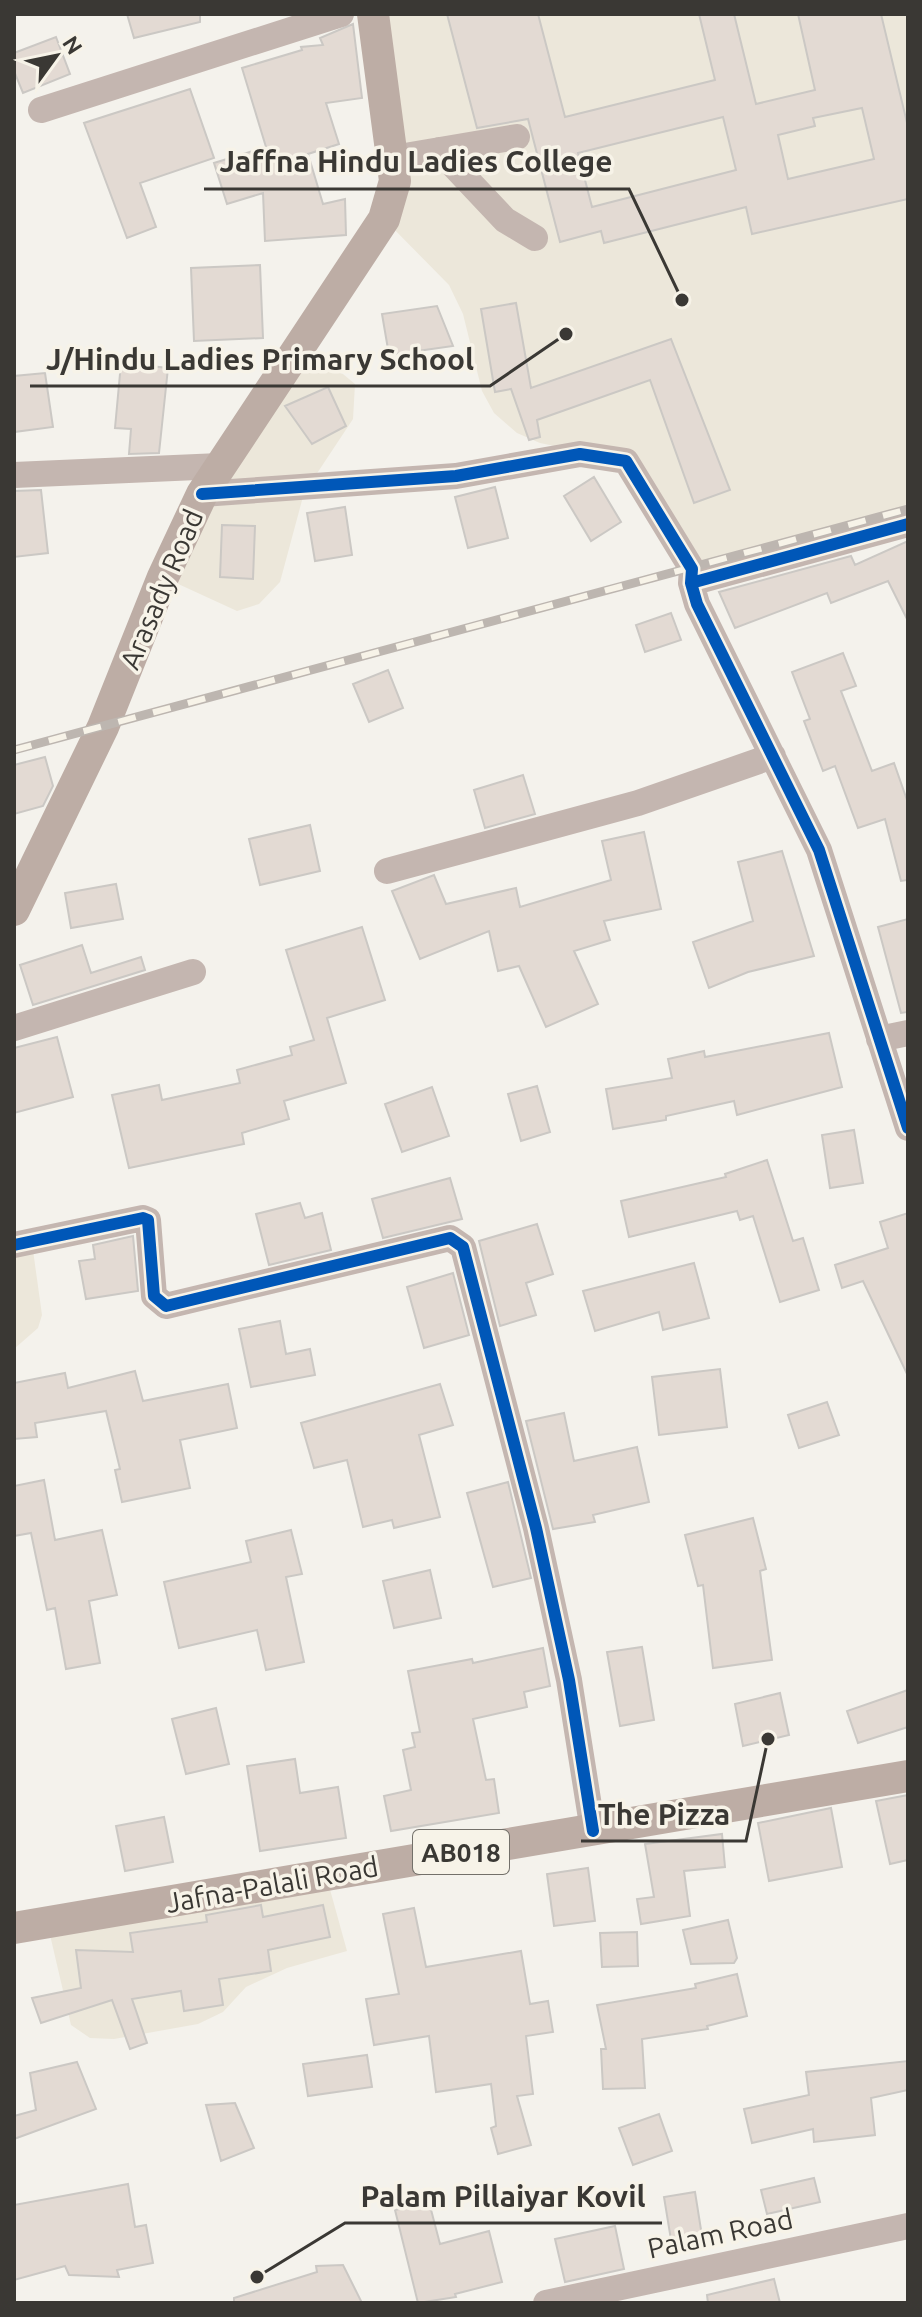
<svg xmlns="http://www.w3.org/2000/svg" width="922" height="2317" viewBox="0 0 922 2317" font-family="Ubuntu,sans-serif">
<rect width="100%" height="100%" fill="#f4f2ec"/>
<path fill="#ece7da" d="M373 14H908V509L692 569 626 461 540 443 517 433 494 413 482 391 463 314 449 285 384 219Z
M291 359 343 374 355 384 353 419 304 493 280 582 259 604 237 611 163 577Z
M32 1243 42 1315 38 1328 14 1349V1245Z
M326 1875 347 1951 287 1968 246 1987 223 2012 198 2024 114 2039 90 2038 71 2025 47 1922Z"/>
<path fill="#e3dad3" stroke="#cbc8c4" stroke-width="2" fill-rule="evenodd" d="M127 14H200V22L134 38Z
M447 14H538L565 117 715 80 699 14H734L756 104 815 90 798 14H881L908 127V199L752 234 746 207 604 243 601 231 560 242 528 119 477 128ZM862 108 874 159 788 179 778 135 815 126 813 118ZM723 117 736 170 592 207 578 153Z
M353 24 362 98 326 103 339 144 308 154 323 204 345 199 346 235 265 241 263 193 227 204 214 163 266 147 242 68 302 50 301 47 323 45 320 38Z
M56 37 70 74 23 93 14 71V53Z
M190 89 214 158 140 183 156 227 127 238 84 123Z
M260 265 263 338 194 341 191 268Z
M516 303 531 388 671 339 730 490 694 503 650 380 537 420 540 437 529 440 511 389 495 392 481 309Z
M437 306 453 346 389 355 382 314Z
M121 363 168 368 159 453 129 454 131 429 115 428Z
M45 373 53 427 14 432V376Z
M328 387 346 426 312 444 285 406Z
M594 477 621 522 591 541 564 496Z
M495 487 508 538 468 548 455 497Z
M41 490 48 553 14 557V491Z
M345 507 352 555 315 561 307 513Z
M222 525 255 526 253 579 220 577Z
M908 541V621L888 581 831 603 827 593 735 628 719 592 851 556 855 565Z
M671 613 681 640 645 652 636 625Z
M843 653 856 686 841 691 872 771 894 763 908 803V880L901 881 885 819 858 828 835 766 823 771 804 721 810 719 792 672Z
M388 670 403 708 369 722 353 684Z
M45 757 53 786 43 806 14 814V765Z
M523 775 535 814 485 828 474 790Z
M310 825 320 871 260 885 249 839Z
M644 832 661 909 604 921 610 940 574 951 598 1004 546 1027 519 966 498 971 489 931 420 959 392 891 434 875 446 904 516 888 520 907 611 880 602 841Z
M782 851 814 956 748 972 709 988 693 942 753 921 738 862Z
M116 884 123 919 71 928 65 893Z
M908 919V1012L901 1013 878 927Z
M362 927 385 1000 327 1018 346 1083 284 1101 289 1119 242 1133 244 1144 129 1168 112 1095 159 1085 162 1100 240 1083 237 1070 292 1055 290 1047 314 1040 286 950Z
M82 945 91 973 141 957 145 970 33 1005 20 965Z
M829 1033 842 1087 737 1115 734 1101 666 1116V1120L613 1129 606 1089 672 1078 668 1059 704 1051 705 1057Z
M57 1037 73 1097 14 1113V1048Z
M537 1086 550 1132 521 1141 508 1094Z
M432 1087 449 1136 402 1152 385 1104Z
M854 1130 863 1183 830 1188 822 1135Z
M767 1160 793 1241 803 1238 819 1290 780 1302 753 1216 740 1220 737 1211 629 1237 621 1201 726 1177 725 1174Z
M450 1178 462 1219 383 1238 372 1199Z
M300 1203 305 1218 322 1213 331 1250 269 1265 256 1214Z
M908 1213V1376L863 1281 842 1288 835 1265 888 1248 880 1222Z
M537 1224 553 1274 526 1283 536 1315 500 1326 479 1241Z
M133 1236 138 1291 86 1299 79 1261 95 1259 93 1245Z
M694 1263 709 1318 663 1330 659 1312 595 1331 583 1291Z
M453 1273 469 1335 424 1348 407 1287Z
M280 1321 286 1354 310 1349 315 1375 251 1387 239 1329Z
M720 1369 727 1427 659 1435 652 1377Z
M135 1371 143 1401 228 1384 237 1428 180 1440 190 1488 122 1502 115 1470 120 1469 106 1411 35 1423 37 1437 14 1439V1383L65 1373 68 1388Z
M440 1384 453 1425 419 1435 440 1517 394 1528 392 1520 363 1527 347 1460 314 1468 301 1423Z
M827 1402 839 1435 799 1448 788 1415Z
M564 1413 574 1461 637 1447 649 1502 593 1515 595 1522 553 1529 526 1421Z
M44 1480 55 1540 102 1530 117 1595 89 1601 100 1663 66 1669 55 1608 47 1610 31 1533 14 1536V1486Z
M508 1482 531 1578 493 1587 467 1493Z
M753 1518 766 1569 760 1571 772 1660 713 1668 703 1585 698 1586 685 1535Z
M291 1530 302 1574 286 1577 304 1662 266 1670 257 1630 179 1648 164 1582 251 1562 246 1541Z
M430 1570 441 1618 394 1628 383 1581Z
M642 1647 654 1720 620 1726 607 1652Z
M543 1648 550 1686 524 1692 527 1707 473 1719 486 1780 494 1779 499 1813 391 1831 384 1796 411 1790 403 1750 415 1747 412 1733 420 1732 408 1671 472 1659 473 1663Z
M908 1690V1727L858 1743 847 1711Z
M780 1693 789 1735 743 1746 735 1704Z
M216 1708 229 1764 186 1774 172 1719Z
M295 1759 300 1793 338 1787 346 1838 260 1851 247 1766Z
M908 1795V1860L890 1864 876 1801Z
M831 1808 842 1867 769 1881 758 1823Z
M164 1817 173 1862 125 1871 116 1826Z
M722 1834 725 1867 684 1871 690 1916 641 1924 637 1899 654 1897 645 1844Z
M588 1868 595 1921 554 1926 547 1874Z
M261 1905 263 1917 323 1905 330 1937 268 1950 271 1971 219 1979 223 2005 184 2011 181 1991 132 1999 147 2043 130 2049 112 2000 41 2023 32 1998 81 1988 76 1950 133 1952 130 1933 207 1922 206 1915Z
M414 1908 426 1967 521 1951 530 2004 548 2001 553 2032 526 2036 533 2094 517 2096 531 2145 498 2154 491 2128 496 2126 491 2084 436 2092 429 2036 374 2045 366 1999 399 1994 383 1914Z
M728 1920 737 1958 734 1963 691 1964 683 1930Z
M637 1932 638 1966 602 1967 600 1933Z
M737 1974 747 2016 707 2026 708 2029 642 2039 645 2088 603 2089 601 2049H606L597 2005 696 1988 695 1984Z
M367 2055 372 2087 308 2096 303 2064Z
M908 2061V2090L871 2098 875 2135 814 2142 813 2129 752 2143 744 2109 809 2095 806 2072Z
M77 2062 96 2109 14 2139V2116L36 2110 30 2073Z
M235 2103 254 2148 221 2161 206 2105Z
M659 2114 672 2151 633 2165 619 2128Z
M814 2178 820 2202 767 2214 761 2190Z
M128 2184 135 2227 146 2225 153 2263 117 2270 119 2277 69 2275 65 2266 14 2280V2205Z
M695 2192 702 2236 671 2240 664 2197Z
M429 2202 440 2244 489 2231 502 2282 455 2294 456 2297 418 2303 395 2210Z
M615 2226 624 2269 565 2282 555 2239Z
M343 2265 362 2303H234V2298L317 2272 316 2266Z
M774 2279 780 2303H708L707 2295Z"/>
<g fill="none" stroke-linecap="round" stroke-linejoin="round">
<path stroke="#c4b6b0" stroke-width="26" d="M41 110 341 14
M439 150 505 220 535 238
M393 158 517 137
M14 475 220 466
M202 494 456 476 580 454 626 461 692 569 691 583
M908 524 691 583 697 604 819 850 908 1128
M387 871 638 803 773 756
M14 1028 193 972
M879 1039 908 1033
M14 1245 143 1218 148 1220 154 1296 166 1306 450 1238 463 1247 536 1528 569 1680 593 1831
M546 2303 908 2226"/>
<path stroke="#bdada5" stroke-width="32" d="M14 910 103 727 163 577 202 494 384 219 395 181 373 14
M14 1928 908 1776"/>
<g stroke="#bdb6b0" stroke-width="9">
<path id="rail" d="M14 750 908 509"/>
</g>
<use href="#rail" stroke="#f7f3e8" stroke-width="6" stroke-dasharray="18" stroke-linecap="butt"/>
<g stroke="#f7f3e8" stroke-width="17">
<path id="cycleway" d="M202 494 456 476 580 454 626 461 692 569 691 583
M908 524 691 583 697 604 819 850 908 1128
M14 1245 143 1218 148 1220 154 1296 166 1306 450 1238 463 1247 536 1528 569 1680 593 1831"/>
</g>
<use href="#cycleway" stroke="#0057b8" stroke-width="12"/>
</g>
<g text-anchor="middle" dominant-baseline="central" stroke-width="7" stroke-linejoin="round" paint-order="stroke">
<rect fill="#f7f3e8" stroke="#73706a" stroke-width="2" x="413" y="1830" width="96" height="44" rx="6"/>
<g font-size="26" font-weight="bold" fill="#3a3834">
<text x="461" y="1852">AB018</text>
</g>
<g font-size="28" fill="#3a3834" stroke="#f7f3e8">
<text transform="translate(161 589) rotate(-67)">Arasady Road</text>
<text transform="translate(272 1884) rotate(-10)">Jafna-Palali Road</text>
<text transform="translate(720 2233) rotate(-12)">Palam Road</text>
</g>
</g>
<path fill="none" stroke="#3a3834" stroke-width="3" d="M682 300L629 189H204M566 334L490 386H30M768 1739L746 1841H581M257 2277L345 2223H662"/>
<g fill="#3a3834" stroke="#f7f3e8" stroke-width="3">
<circle cx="682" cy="300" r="8"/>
<circle cx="566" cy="334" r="8"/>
<circle cx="768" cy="1739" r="8"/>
<circle cx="257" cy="2277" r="8"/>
</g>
<g font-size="30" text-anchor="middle" font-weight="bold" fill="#3a3834" stroke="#f7f3e8" stroke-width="7" stroke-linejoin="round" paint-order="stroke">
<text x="416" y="172">Jaffna Hindu Ladies College</text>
<text x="260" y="370">J/Hindu Ladies Primary School</text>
<text x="664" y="1825">The Pizza</text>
<text x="503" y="2207">Palam Pillaiyar Kovil</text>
</g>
<rect width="922" height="2317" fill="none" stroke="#3a3834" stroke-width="32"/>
<g transform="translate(56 56) rotate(57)" stroke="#f7f3e8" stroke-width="6" paint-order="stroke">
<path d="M0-6L14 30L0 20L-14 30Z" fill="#3a3834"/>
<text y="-12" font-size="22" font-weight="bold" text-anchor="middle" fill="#3a3834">N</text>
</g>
</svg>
